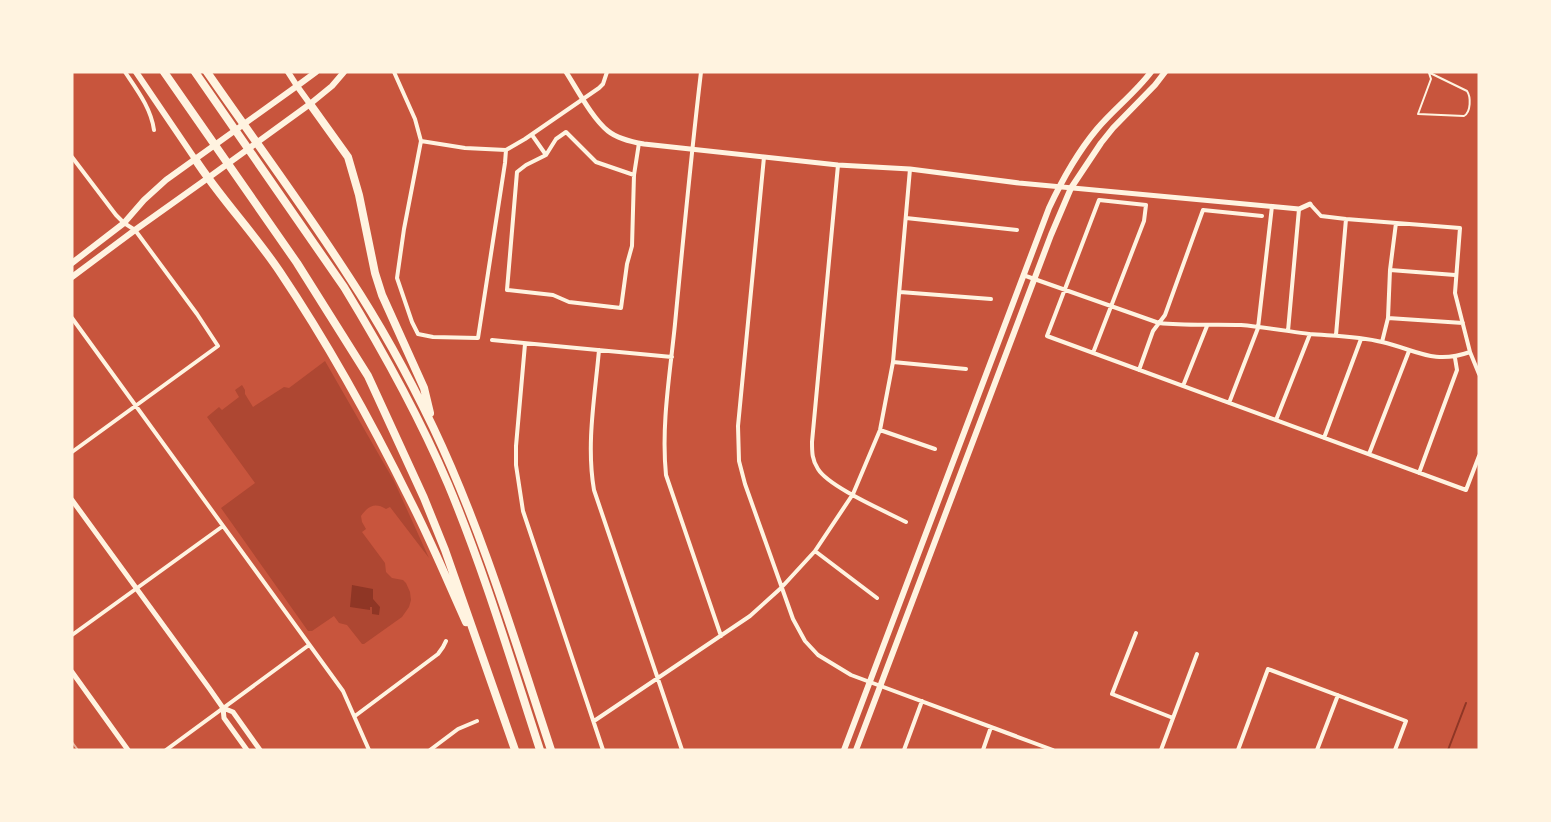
<svg xmlns="http://www.w3.org/2000/svg" width="1551" height="822" viewBox="0 0 1551 822" font-family="'Source Sans 3',sans-serif">
<rect width="100%" height="100%" fill="#c8553d"/>
<path fill="#ae4732" d="M325 361 394 481 429 558 390 507 386 509C375 502 368 506 361 516L362 522 366 529 362 532 385 563 386 572 392 578 403 580 406 583 410 592 411 600 409 607 402 617 364 644H362L347 625 339 623 334 616 312 631H308L221 508 255 483 207 417 219 407 222 410 239 397 235 390 242 385 245 390V394L253 407 284 387 289 388Z"/>
<path fill="#8f3625" d="M352 585 373 589V599L380 607 379 615 372 614V607H370V610L350 607Z"/>
<g fill="none" stroke-linecap="round" stroke-linejoin="round">
<path stroke="#8f3625" stroke-width="2" d="M1448 750 1466 703"/>
<path stroke="#fff3e0" stroke-width="2" d="M1428 72 1467 91C1471 97 1471 112 1464 116L1418 114 1431 79 1429 73"/>
<path stroke="#fff3e0" stroke-width="4" d="M125 72C137 90 151 108 154 130
M394 72 415 119 421 141 404 229 397 278 412 322 418 334 433 337 478 338 505 163 506 150
M701 72C691 156 683 240 675 324 670 374 661 425 666 475L721 636
M532 135 546 155 526 165 517 172 507 290 553 295 569 302 621 308 627 264 632 246 634 175 596 162 566 132 556 139 546 155
M421 141 465 148 506 150 525 139 599 88 603 84 607 72
M72 157 116 215 124 223 135 230 197 314 218 346 72 452
M764 157 738 426 739 461 745 484 793 619 805 641 818 655 851 675 1053 750
M838 165 812 442C812 452 812 460 818 469 829 487 885 511 906 522
M634 175 639 143
M1310 204 1321 216 1346 219 1460 228 1455 293 1470 352 1479 374
M906 218 1017 230
M1390 270 1455 275
M1023 275 1159 323C1186 326 1214 324 1241 325 1264 327 1287 331 1309 334 1334 336 1358 336 1382 342 1417 350 1433 365 1470 352
M900 292 991 299
M72 318 343 691 369 750
M1388 318 1463 323
M1288 331 1299 209
M1336 335 1346 219
M492 340 672 357
M1382 342 1388 318 1390 270 1396 223
M525 344 516 446V465L523 511 603 750
M599 350C595 396 586 444 594 490L682 750
M1093 353 1144 221 1146 205 1099 200 1047 336 1466 490 1479 456
M893 362 966 369
M1139 370 1153 331 1165 315 1203 210 1262 216
M1183 386 1207 326
M1229 403 1258 328 1272 206
M1276 420 1310 334
M880 430 935 449
M1324 438 1361 339
M1369 454 1409 351
M1419 473 1457 370 1455 358
M815 551 877 598
M1136 633 1112 694 1173 718
M72 635 223 526
M355 716 438 654 443 647 446 641
M594 721 750 616 781 588 815 551 853 494 880 430 893 362 910 169
M166 750 309 645
M430 750 458 729 477 721
M904 750 922 701
M983 750 991 727
M1161 750 1197 654
M1238 750 1268 669 1406 721 1395 750
M1317 750 1338 695"/>
<path stroke="#fff3e0" stroke-width="5" d="M566 72C577 89 592 118 608 131 618 139 632 142 644 144L838 165 910 169 1019 183 1299 209 1310 204
M72 500 209 688 223 708 224 718 247 750
M72 672 128 750
M223 708 233 712 260 750"/>
<path stroke="#fff3e0" stroke-width="6" d="M136 72 195 159
M288 72 297 86 316 72
M208 178 310 104 332 86 344 72
M844 750 1049 208C1062 180 1077 153 1097 129 1114 109 1135 93 1151 72
M856 750 1051 235 1071 188 1101 143 1113 128 1155 85 1165 72"/>
<path stroke="#fff3e0" stroke-width="6" d="M72 263 124 223 144 200 166 180 297 86 310 104
M72 277 135 230 208 178"/>
<path stroke="#fff3e0" stroke-width="8" d="M164 72 297 263 368 376 424 498 445 550 515 750
M195 72 344 287C383 351 419 416 448 484 484 570 511 661 540 750
M207 72C254 140 304 207 349 277 380 324 408 375 433 427 482 530 515 641 551 750
M310 104 348 157 359 195 375 273 382 295 424 388 430 413
M195 159C221 199 254 233 280 272 329 345 372 423 411 502 431 541 448 582 466 622"/>
<path stroke="#e9b49f" stroke-width="2" d="M72 742 78 750"/>
</g>
<rect width="1551" height="822" fill="none" stroke="#fff3e0" stroke-width="147"/>
</svg>
